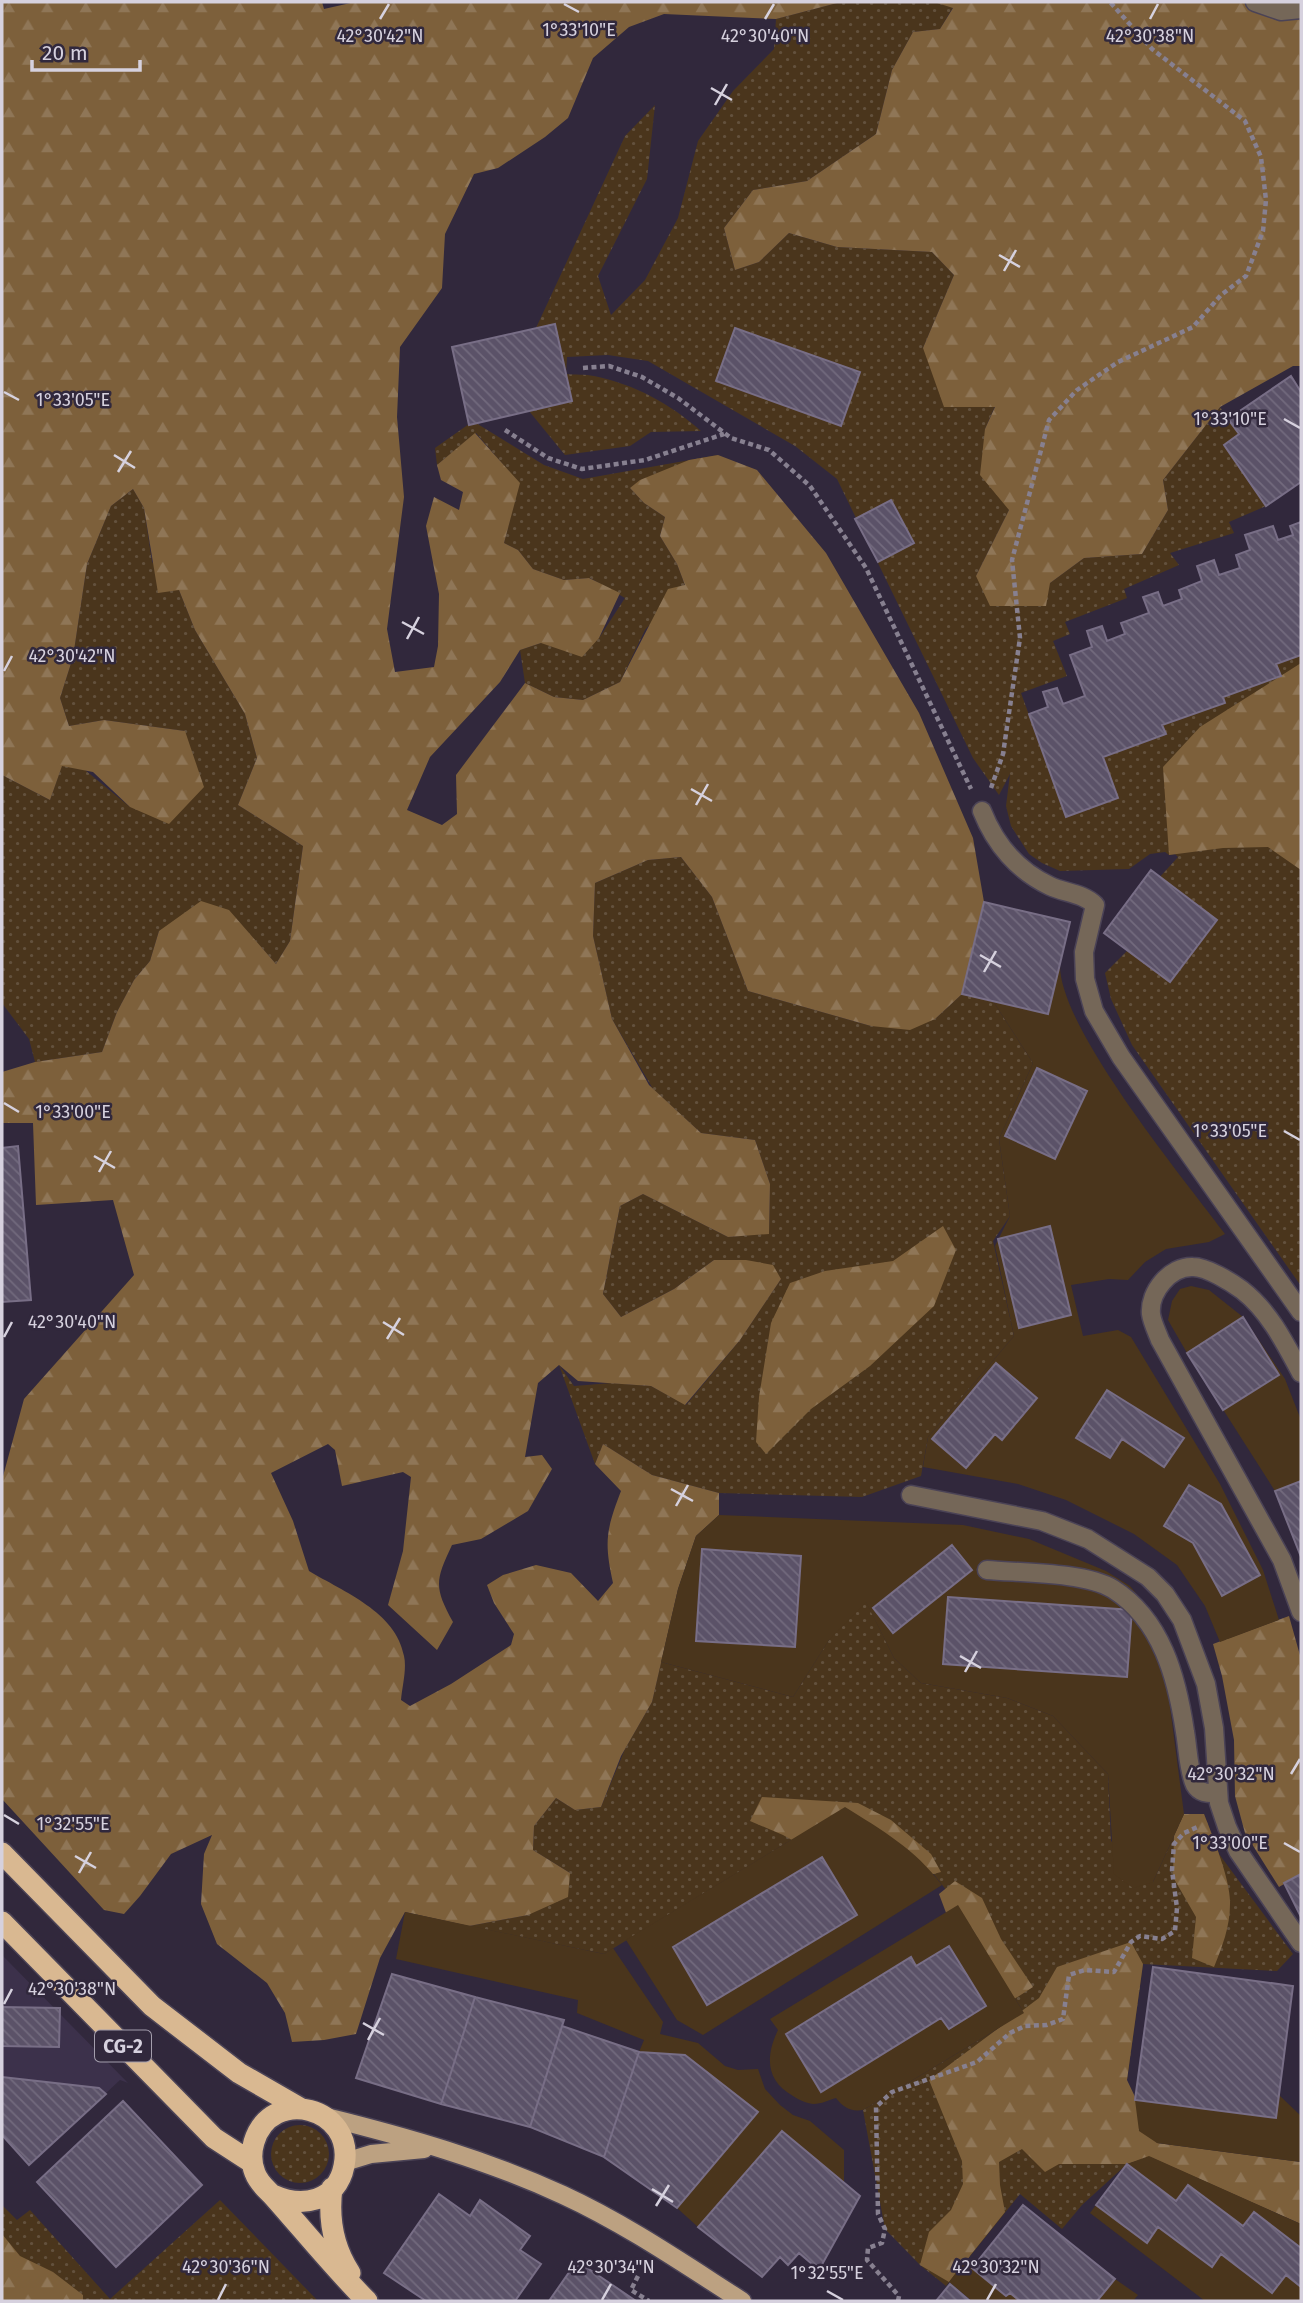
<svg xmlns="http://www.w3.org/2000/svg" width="1303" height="2303" viewBox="0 0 1303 2303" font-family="'Fira Sans',sans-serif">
<defs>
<pattern id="grass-dots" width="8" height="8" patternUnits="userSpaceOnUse" patternTransform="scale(1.75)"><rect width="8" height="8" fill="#4a351c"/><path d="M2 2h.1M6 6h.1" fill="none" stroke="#63513d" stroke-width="1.8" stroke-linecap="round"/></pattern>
<pattern id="forest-firs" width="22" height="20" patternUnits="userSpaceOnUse" patternTransform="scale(1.75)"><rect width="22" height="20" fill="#7d603b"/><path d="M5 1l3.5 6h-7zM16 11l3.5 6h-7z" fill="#8f7657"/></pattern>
<pattern id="building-back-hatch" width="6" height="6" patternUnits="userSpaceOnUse" patternTransform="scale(1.75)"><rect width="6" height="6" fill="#5b5268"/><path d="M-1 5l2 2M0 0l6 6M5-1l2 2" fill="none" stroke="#726a7d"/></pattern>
</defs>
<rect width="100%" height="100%" fill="#31283c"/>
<path fill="#3c314b" d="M2 1955 128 2083 120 2080 29 2165 2 2135Z"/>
<path fill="url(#grass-dots)" d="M841 2H934L953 7 940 29 913 32 892 70 876 134 807 181 753 190 724 228 735 270 759 262 789 233 837 247 932 252 954 275 923 348 995 406 985 429 1009 510 976 576 1050 583 1084 558 1142 554 1168 510 1163 480 1220 407 1239 434 1224 445 1266 506 1229 522 1234 533 1170 553 1179 565 1124 589 1127 598 1065 622 1070 634 1053 641 1067 676 1021 693 1066 816 1117 798 1103 757 1165 735 1162 725 1225 703 1223 697 1280 675 1276 664 1301 655V1286L1132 1045 1111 999 1105 973 1127 951 1170 982 1217 920 1158 879 1178 857 1175 854 1169 855 1165 852 1150 854 1129 869 1060 871 1042 863 1029 854 1011 826 1006 806 1010 774 999 795 973 758 837 479 795 446 648 361 608 355 567 357 566 374C575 375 585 374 594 376 636 385 669 403 701 431L651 432 630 446 565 455 529 411 476 423 544 465 583 479 718 455 630 488 644 503 665 517 660 536 677 564 685 585 645 630 620 682 583 700 554 697 525 683 520 650 541 643 599 638 625 598 590 578 564 580 533 569 518 550 504 543 519 483 476 433 437 465 435 448 469 424 452 347 536 328 625 136 655 105 647 179 598 276 611 315 645 280 678 218 698 141 733 91 774 49 776 19Z
M133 489 144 508 152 562 179 590 195 630 245 714 257 758 238 805 303 846 290 941 276 964 229 911 159 931 150 961 134 980 117 1012 102 1052 35 1062 29 1039 2 1003V775L50 800 62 765 85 770 130 807 185 731 104 720 69 726 60 698 73 657 87 564 111 506Z
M681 857 712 897 748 991 871 1026 935 1019 962 994 993 1001 1033 1063 999 1139 1010 1216 993 1241 1014 1336 928 1437 921 1476 862 1497 719 1493 652 1475 603 1444 595 1464 559 1365 574 1386 611 1383 651 1386 686 1405 740 1340 781 1279 714 1260 674 1289 621 1317 603 1294 620 1206 643 1194 728 1237 769 1233 770 1184 755 1140 701 1133 653 1089 612 1019 593 936 595 883 648 860Z
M866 1601 894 1658 921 1683 1007 1698 1053 1716 1108 1774 1111 1841 1153 1882 1184 1814H1204L1219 1854 1293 1954 1277 1971 1143 1964 1127 2080 1060 2163 1127 2164 1082 2205 1062 2229 1020 2194 946 2286 920 2265 885 2229 863 2110 1024 2013 958 1905 932 1872 845 1807 604 1954 469 1926 528 1915 570 1873 533 1850 534 1826 556 1798 575 1810 601 1807 625 1749 652 1702 661 1662 793 1697 832 1635Z
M271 2154a29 29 0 1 1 58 0a29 29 0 1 1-58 0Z
M220 2200 318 2301H2V2205L17 2220 30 2210 110 2299Z"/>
<path fill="url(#forest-firs)" d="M2 2H322L324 9 355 2H841L776 19 664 14 629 27 593 58 568 118 545 137 498 168 474 174 445 234 442 288 400 347 397 417 404 497 387 629 395 672 434 667 438 646 439 594 426 526 434 497 459 510 463 492 441 480 437 465 475 433 520 483 504 543 518 550 533 569 564 580 589 578 620 593 599 638 582 657 541 643 520 650 500 682 430 757 407 810 442 825 457 814 456 775 525 683 554 697 583 700 620 682 668 589 685 585 677 564 660 536 665 517 644 503 630 488 640 480 689 460 718 455 757 470 826 553 919 713 973 838 984 902 962 994 935 1019 910 1030 871 1026 748 991 712 897 681 857 648 860 595 883 593 936 612 1019 649 1085 701 1133 755 1140 770 1184 769 1234 728 1237 643 1194 620 1206 603 1294 621 1317 674 1289 714 1260H746L773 1265 781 1279 740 1340 685 1405 651 1386 578 1381 559 1365 538 1383 525 1457 542 1455 552 1469 528 1511 481 1539 452 1545C435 1581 434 1587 453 1622L437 1650 388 1605 403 1551 411 1477 403 1472 342 1486 335 1450 328 1444 271 1473 293 1521 309 1571C344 1592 396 1612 404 1656 407 1669 402 1687 401 1700L410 1706 451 1684 511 1645 514 1634 494 1603 487 1585 503 1575 536 1565 571 1573 598 1601 613 1583C604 1542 606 1530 621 1491L595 1464 603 1444 652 1475 719 1493V1515L696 1536 678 1589 652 1702 621 1756 601 1807 575 1810 556 1798 534 1826 533 1850 570 1873 568 1897 528 1915 469 1926 405 1912 380 1958 356 2034 324 2040 292 2042 285 2013 267 1983 217 1944 201 1904 204 1854 212 1835 171 1854 140 1896 124 1914 104 1910 2 1799V1480L24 1399 134 1275 113 1200 36 1205 33 1123H2V1072L35 1062 102 1052 117 1012 134 980 150 961 159 931 201 901 229 910 276 964 290 941 303 846 238 805 257 758 245 714 195 630 179 590 158 593 144 508 133 489 111 506 87 564 73 657 60 698 69 726 104 720 185 731 204 787 169 824 130 807 93 772 62 766 50 800 2 775Z
M934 2H1301V366H1293L1220 407 1163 480 1168 510 1142 554 1084 558 1050 583 1046 606H990L976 576 1009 510 980 475 985 429 995 407H944L923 348 954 275 932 252 837 247 789 233 759 262 735 270 724 228 753 190 807 181 876 134 892 70 913 32 940 29 953 8Z
M1301 663V870L1268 847 1223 848 1169 855 1163 767 1200 727Z
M943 1226 956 1250 934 1306 870 1366 811 1409 766 1454 756 1442 759 1397 771 1323 790 1283 825 1271 893 1261Z
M1289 1616 1301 1659V1874L1279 1887 1245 1833 1235 1796 1234 1740 1222 1676 1213 1644Z
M762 1797 858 1803 891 1820 931 1854 941 1872 922 1877 822 1857 783 1835 750 1821Z
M1184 1814H1204C1213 1837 1231 1881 1230 1904 1230 1927 1222 1947 1214 1967L1192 1958 1196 1917 1173 1877 1174 1836Z
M955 1881 982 1898 1001 1939 1033 1987 1008 2003 951 1926 939 1894Z
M1131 1942 1143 1964 1127 2080 1157 2143 1301 2162V2224L1150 2157 1127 2164H1059L1045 2172 1022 2149 999 2162 1000 2185 1005 2212 949 2282 920 2265 929 2232 951 2210 963 2184 962 2161 929 2080 1039 1998 1057 1967Z
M2 2234 20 2256 53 2272 83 2295V2301H2Z"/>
<path fill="#4a351c" d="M984 902 1070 922C1066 935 1060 951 1060 964 1058 1027 1185 1180 1225 1234L1209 1242 1166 1249 1145 1262 1128 1280 1109 1279 1071 1285 1083 1336 1118 1330 1131 1337 1220 1484 1263 1570 1279 1620 1220 1642 1205 1606 1177 1565 1134 1534 1066 1500 1018 1484 923 1467 928 1437 1014 1336 995 1246 1010 1216 999 1139 1033 1063 993 1001 962 994Z
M1191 1286 1209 1290 1243 1317 1285 1379 1301 1420V1557L1275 1491 1187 1353 1168 1320 1172 1301 1180 1289Z
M719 1515 963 1525 1029 1539 1106 1571 1130 1586 1158 1620 1173 1654 1166 1676 1184 1814 1153 1882 1133 1888 1114 1874 1108 1774 1053 1716 1007 1698 921 1683 894 1658 866 1602 829 1640 793 1697 661 1662 678 1589 696 1536Z
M845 1807C882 1830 915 1849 942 1885L703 2035 677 2020 626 1940Z
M958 1905 1024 2013 863 2110C850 2112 843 2107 836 2098 829 2100 821 2104 814 2104 808 2104 799 2100 793 2096 766 2081 765 2057 778 2030L770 2019Z
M405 1912 604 1954 613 1948 663 2022 660 2034 698 2043 725 2066 738 2070 758 2069 765 2089 780 2105 793 2115 810 2121 844 2150V2183L782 2131 698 2227 677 2208 758 2112 685 2055 639 2052 644 2040 577 2013 578 2000 396 1959Z
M1153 1967 1293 1986 1279 2095 1301 2116V2162L1157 2143 1139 2131 1135 2100Z
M1149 2156 1301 2224V2248L1254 2212 1243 2226 1189 2185 1176 2201 1127 2164Z
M1096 2205 1146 2243 1158 2227 1208 2265 1221 2254 1272 2292 1286 2275 1301 2287V2301H1205L1090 2213Z
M964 2262 1006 2296 1010 2293 1020 2301H972L949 2282Z
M1115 2279 1138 2295 1133 2301H1097Z"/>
<path fill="url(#building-back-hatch)" stroke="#786e86" stroke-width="2" d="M555 324 572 401 469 425 452 347Z
M735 328 860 372 841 426 716 381Z
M1291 376 1301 392V482L1266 506 1224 445 1239 434 1228 419Z
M891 500 914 543 878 562 855 519Z
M1301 522V655L1276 664 1281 676 1223 697 1225 703 1162 725 1166 734 1103 757 1118 798 1066 817 1029 714 1048 707 1043 692 1057 688 1063 704 1085 696 1070 655 1092 647 1087 631 1102 626 1107 641 1125 634 1121 623 1149 613 1143 597 1158 592 1163 606 1182 599 1179 590 1202 581 1197 566 1214 560 1219 575 1240 568 1236 555 1250 550 1245 535 1273 526 1278 540 1293 535 1290 526Z
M1151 870 1217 920 1170 982 1104 933Z
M984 902 1070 922 1048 1014 962 994Z
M1037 1068 1087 1091 1055 1159 1005 1136Z
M18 1146 31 1300 2 1302V1148Z
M1050 1226 1071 1315 1019 1328 998 1239Z
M1243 1317 1279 1375 1223 1410 1187 1353Z
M996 1363 1037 1398 1002 1440 995 1434 966 1468 932 1439Z
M1107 1390 1184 1438 1164 1467 1122 1439 1110 1458 1076 1438Z
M1301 1481V1557L1275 1491Z
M1189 1485 1221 1504 1260 1575 1222 1596 1193 1543 1164 1526Z
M952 1545 972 1570 893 1633 873 1608Z
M702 1549 801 1556 795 1647 696 1641Z
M948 1597 1132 1610 1127 1677 943 1664Z
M822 1857 857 1915 707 2005 673 1947Z
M1301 1874V1917L1284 1883Z
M949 1946 986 2006 949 2029 941 2018 821 2092 786 2034 911 1957 916 1966Z
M1153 1967 1293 1986 1276 2118 1135 2100Z
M392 1974 475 1997 441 2104 356 2078Z
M475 1997 564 2020 530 2127 441 2104Z
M2 2007 60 2008 59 2047 2 2046Z
M562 2026 639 2052 604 2157 530 2127Z
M639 2052 685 2055 758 2112 677 2208 604 2157Z
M2 2077 99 2088 106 2094 29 2165 2 2135Z
M123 2101 202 2185 116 2267 37 2182Z
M782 2131 860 2196 819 2270 799 2253 788 2265 780 2257 762 2277 698 2227Z
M1127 2164 1176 2201 1188 2185 1243 2226 1254 2212 1301 2248V2287L1286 2275 1272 2293 1221 2254 1212 2267 1158 2227 1147 2243 1096 2205Z
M439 2194 470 2216 480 2200 530 2236 520 2250 541 2264 515 2301H426L384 2273Z
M1023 2205 1115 2279 1097 2301H1020L1010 2293 1006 2296 972 2268Z
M577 2261 636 2301H549Z
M950 2284 970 2301H936Z"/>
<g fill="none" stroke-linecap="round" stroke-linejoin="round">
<g stroke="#4b4356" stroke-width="21">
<path id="minor" d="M1255 2 1281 11 1301 9
M982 811C995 844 1018 871 1050 886 1065 893 1083 893 1095 905L1084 952 1085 979 1094 1011 1121 1057 1301 1312
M1301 1373C1285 1343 1269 1311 1242 1290 1231 1282 1207 1267 1193 1267 1170 1266 1149 1292 1151 1314 1152 1322 1157 1332 1160 1340L1282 1560 1301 1612
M911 1495 1042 1521 1088 1539 1148 1577 1165 1594 1182 1620 1206 1684 1214 1728 1219 1803 1227 1827 1238 1851 1301 1943
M987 1570C1021 1573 1085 1572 1113 1589 1162 1620 1177 1678 1185 1732 1188 1748 1188 1770 1195 1785 1200 1794 1209 1793 1218 1793"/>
</g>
<g stroke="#4b4356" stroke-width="21">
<path id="major" d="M326 2117C407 2137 487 2160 563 2195 626 2224 684 2264 742 2301
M345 2162 371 2154 424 2149"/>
</g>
<g stroke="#4b4356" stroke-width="24">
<path id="highway" d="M2 1853 152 2006 239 2073 300 2108
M2 1922 214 2138 251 2162
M332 2188C328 2219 333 2247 350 2273
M273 2195C302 2208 337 2202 344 2166 356 2107 271 2085 254 2142 251 2152 251 2163 255 2173 259 2184 267 2189 274 2197 305 2232 334 2268 367 2301"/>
</g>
<path stroke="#878090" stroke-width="4.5" stroke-dasharray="5 3.5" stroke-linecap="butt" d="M583 368 609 366 642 377 678 398 731 438 769 450 810 486 866 568 971 789
M505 430 548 458 582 469 645 460 724 434
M991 788 1003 754 1020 638 1012 560 1049 420 1077 390 1118 362 1193 327 1221 295 1246 276 1263 231 1266 200 1261 157 1245 121 1152 49 1110 2
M638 2276 631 2290 649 2301
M898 2301 899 2296 867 2260 868 2248 882 2243 885 2229 878 2214 876 2107 892 2092 977 2062 1010 2033 1025 2026 1047 2025 1063 2019 1069 1975 1085 1970 1114 1972 1131 1942 1140 1936 1162 1939 1175 1931 1177 1908 1172 1870 1174 1844 1184 1833 1200 1826"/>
<use href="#minor" stroke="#756758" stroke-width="18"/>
<use href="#major" stroke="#bca181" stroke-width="18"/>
<use href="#highway" stroke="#d9b891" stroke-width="21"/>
</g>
<path fill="none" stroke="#d6d1de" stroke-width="2.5" d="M564 4 579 12M380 19 389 4M765 19 774 4M1150 19 1158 4M711 88 732 100M715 105 727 84M999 255 1020 267M1004 271 1016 250M4 392 19 400M1284 419 1300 428M114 455 135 468M118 472 131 451M402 622 424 634M407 639 419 617M4 671 12 656M691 789 712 801M696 805 708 784M980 955 1001 967M984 972 996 951M4 1103 19 1112M1284 1131 1300 1140M94 1156 115 1168M99 1172 111 1151M383 1322 404 1335M4 1337 12 1322M387 1339 400 1318M671 1489 693 1501M676 1506 688 1485M960 1656 981 1668M965 1672 977 1651M1291 1774 1300 1759M4 1815 19 1824M1284 1843 1300 1852M75 1856 96 1868M79 1873 91 1852M4 2004 12 1989M363 2023 384 2035M368 2040 380 2018M652 2189 673 2202M656 2206 669 2185M827 2291 843 2300M218 2300 226 2284M602 2300 611 2284M987 2300 996 2284"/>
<g text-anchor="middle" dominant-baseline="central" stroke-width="5" stroke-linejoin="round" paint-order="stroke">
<rect fill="#31283c" stroke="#a49ead" stroke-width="2" x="95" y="2030.5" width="56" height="31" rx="5"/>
<g font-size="19" font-weight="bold" fill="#d6d1de">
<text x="123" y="2046">CG-2</text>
</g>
</g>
<g font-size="18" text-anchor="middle" fill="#d6d1de" stroke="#31283c" stroke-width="5" stroke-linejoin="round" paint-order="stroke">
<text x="579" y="36">1°33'10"E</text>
<text x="380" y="42">42°30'42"N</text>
<text x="765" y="42">42°30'40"N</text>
<text x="1150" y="42">42°30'38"N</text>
<text x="73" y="406">1°33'05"E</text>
<text x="1230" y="425">1°33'10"E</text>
<text x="72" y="662">42°30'42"N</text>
<text x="73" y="1118">1°33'00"E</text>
<text x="1230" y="1137">1°33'05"E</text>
<text x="72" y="1328">42°30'40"N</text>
<text x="1231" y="1780">42°30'32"N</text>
<text x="73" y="1830">1°32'55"E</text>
<text x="1230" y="1849">1°33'00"E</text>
<text x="72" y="1995">42°30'38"N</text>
<text x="226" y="2273">42°30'36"N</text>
<text x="611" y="2273">42°30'34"N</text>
<text x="996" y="2273">42°30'32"N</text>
<text x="827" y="2279">1°32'55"E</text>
</g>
<rect width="1303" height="2303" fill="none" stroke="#d6d1de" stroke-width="7"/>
<path d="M32 60v10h108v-10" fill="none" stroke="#d6d1de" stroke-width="3.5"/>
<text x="42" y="60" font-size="21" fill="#d6d1de" stroke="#31283c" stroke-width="5" paint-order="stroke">20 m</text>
</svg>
